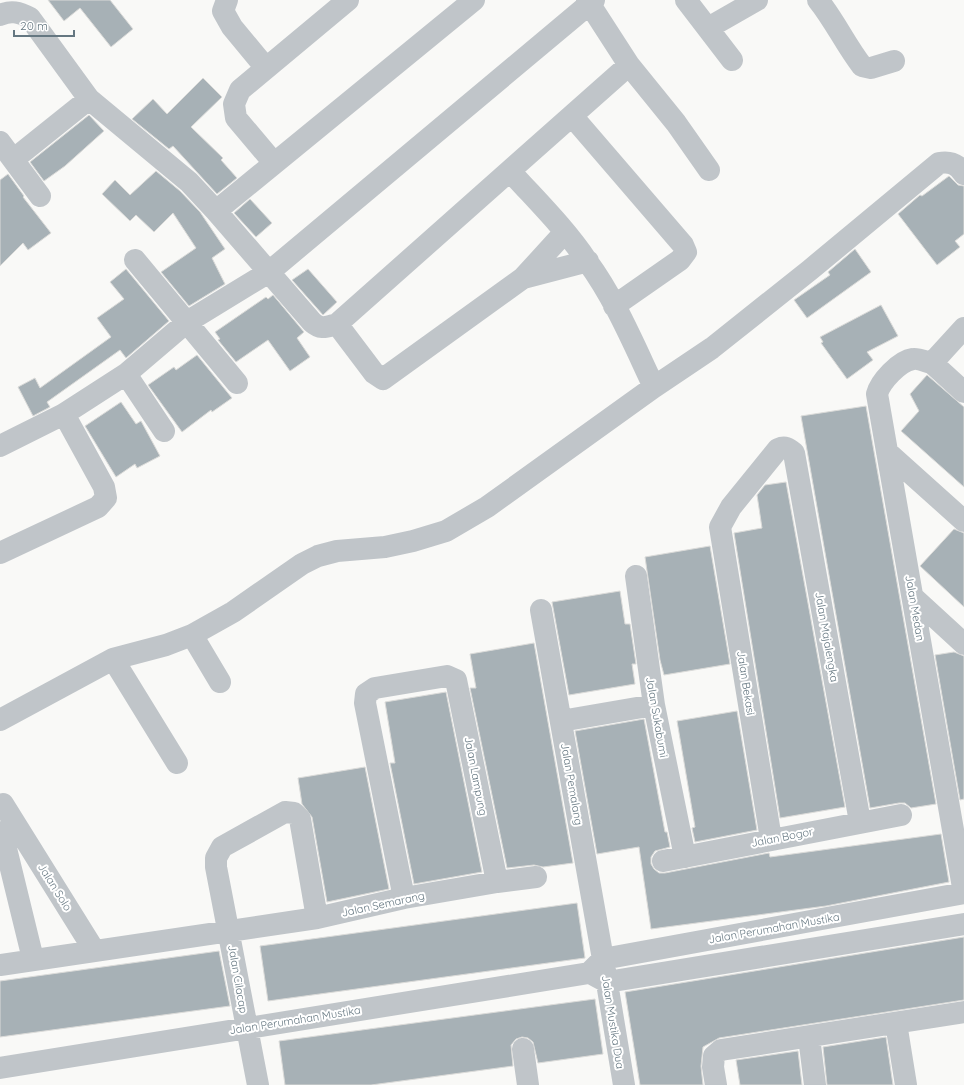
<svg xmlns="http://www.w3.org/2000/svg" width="964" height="1085" viewBox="0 0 964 1085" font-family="Quicksand,sans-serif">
<rect width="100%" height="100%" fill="#f9f9f7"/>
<path fill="#a7b1b6" stroke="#dbdbd9" d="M48 0H110L133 29 111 47 80 8 64 21Z
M203 78 222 97 191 127 223 158 221 160 237 178 217 194 173 146 169 149 132 119 153 99 167 114Z
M89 115 104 131 65 166 44 181 30 162Z
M156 171 180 191 200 212 225 249 212 258 225 284 189 306 161 272 196 248 173 213 154 232 136 215 130 221 102 194 115 180 130 195Z
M8 174 24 196 23 197 51 233 28 250 23 243 0 266V180Z
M949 176 958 185 964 186V234L955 241 960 247 937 265 898 214 920 195 922 196Z
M250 199 272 223 256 237 234 213Z
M855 249 871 272 807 318 794 300 830 275 828 272Z
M126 269 169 321 126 358 120 350 47 402 50 407 33 416 18 387 35 378 40 388 111 337 97 318 124 299 110 282Z
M308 269 337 302 323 315 292 280Z
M273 295 304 332 297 338 310 357 290 371 268 340 236 362 218 340 220 339 215 332 266 297 268 299Z
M881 305 898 336 867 352 873 360 847 379 821 343 823 342 820 337Z
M197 355 232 398 212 412 211 410 182 432 148 385 174 367 176 370Z
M927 375 964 407V487L901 431 919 411 910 394Z
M121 402 136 424 141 421 160 456 137 468 135 464 116 477 85 426Z
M866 406 936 804 911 808 905 803H899L870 808 801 416Z
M786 482 845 807 780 818 734 533 762 528 757 495 765 485Z
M954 529 964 533V607L920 566Z
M710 546 730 664 664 675 660 660 645 557Z
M620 591 625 624H630L636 664H632L635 684 569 695 552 602Z
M534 643 573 863 543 867 534 865 507 868 470 688H476L470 654Z
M954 652 964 656V799L960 800 935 655Z
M446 692 482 872 414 884 390 763H395L385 702Z
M737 711 757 830 695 842 692 828 695 827 677 721Z
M644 719 665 832H667L670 847 655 851 651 857V864L654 869 659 873H665L769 853 770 857 941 834 949 882 826 906 651 929 639 847 597 854 575 731Z
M365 767 389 889 327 902 312 817 302 804 298 778Z
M577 903 585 958 268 1001 260 946Z
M964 937V1000L719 1038 703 1047 701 1066 703 1085H640L625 992Z
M219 951 230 1006 0 1037V981Z
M595 999 603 1054 538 1063 533 1042 528 1038 522 1037 516 1039 511 1045 513 1066 371 1085H285L279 1041Z
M886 1037 893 1085H827L823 1047Z
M798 1051 802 1085H740L736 1060Z"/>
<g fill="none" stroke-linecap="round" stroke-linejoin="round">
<path stroke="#c0c5c9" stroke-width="22" d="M227 0 223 11 232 27 266 68
M587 0 629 65 676 123 709 170
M686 0 732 60
M818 0C835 21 845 44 862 66L871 68 894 61
M0 15C11 10 19 12 30 18L89 99 189 182 216 211 312 322C321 330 326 327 337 324L629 65
M708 28 757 0
M572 116 683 245 686 252 680 260 614 306
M0 142 40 196
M14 159 89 99
M274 163 236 118 234 104 240 90 348 0
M510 171C536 200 565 228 587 261 615 299 634 345 654 387
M216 211 474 0
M135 260 237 383
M523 278 588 261
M337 324 374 373 383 379 523 278 565 232
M932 363C927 362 918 358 913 359 899 361 880 382 877 394L964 893
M932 363 964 328
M932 363 964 392
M126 374 164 431
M0 446 64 414 126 374 187 322 269 272 594 0
M887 452 964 521
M0 553 98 507 106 498 104 487 64 414
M636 576 654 705 685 857
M914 598 964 644
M541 610 603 959 624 1085
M192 635 220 682
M113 659 177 763
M0 720 113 659 166 645 192 635 233 612 302 564 318 556 337 551 385 547 413 541 446 531 487 507 654 387 712 348 810 270 939 163C950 161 958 164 964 174
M561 721 654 705
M3 804 94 950
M2 832 33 959
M771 839 720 527 731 507 778 449C785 446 788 448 794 453L860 822
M663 861 901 815
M404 898 365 703 366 694 375 688 447 676 456 680 497 882
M0 965 317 918 404 898 497 882 536 877
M594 975 607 982 964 924
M896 1023 906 1085
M809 1037 815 1085
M523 1049 528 1085
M0 1068 589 973 603 959 964 893
M258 1085 216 867V858L222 847 285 812 294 813 300 819 317 918
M716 1085 713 1067 714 1056 721 1050 964 1012"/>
</g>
<g text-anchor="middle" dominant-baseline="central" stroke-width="4" stroke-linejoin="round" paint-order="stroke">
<g font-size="11" fill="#657781" stroke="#fff">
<text transform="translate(915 608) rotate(80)">Jalan Medan</text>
<text transform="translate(827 637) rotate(80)">Jalan Majalengka</text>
<text transform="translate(746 683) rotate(81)">Jalan Bekasi</text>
<text transform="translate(657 717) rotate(80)">Jalan Sukabumi</text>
<text transform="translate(476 776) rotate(79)">Jalan Lampung</text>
<text transform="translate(572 784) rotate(80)">Jalan Pemalang</text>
<text transform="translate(782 837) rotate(-11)">Jalan Bogor</text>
<text transform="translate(55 887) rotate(58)">Jalan Solo</text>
<text transform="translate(383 904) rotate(-12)">Jalan Semarang</text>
<text transform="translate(774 928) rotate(-10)">Jalan Perumahan Mustika</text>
<text transform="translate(238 979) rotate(80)">Jalan Cilacap</text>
<text transform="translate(295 1020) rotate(-9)">Jalan Perumahan Mustika</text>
<text transform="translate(613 1022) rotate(81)">Jalan Mustika Dua</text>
</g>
</g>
<path d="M14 30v6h60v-6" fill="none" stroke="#657781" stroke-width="2"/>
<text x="20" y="30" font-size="12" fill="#657781" stroke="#ffffff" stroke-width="3" paint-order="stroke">20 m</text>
</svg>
